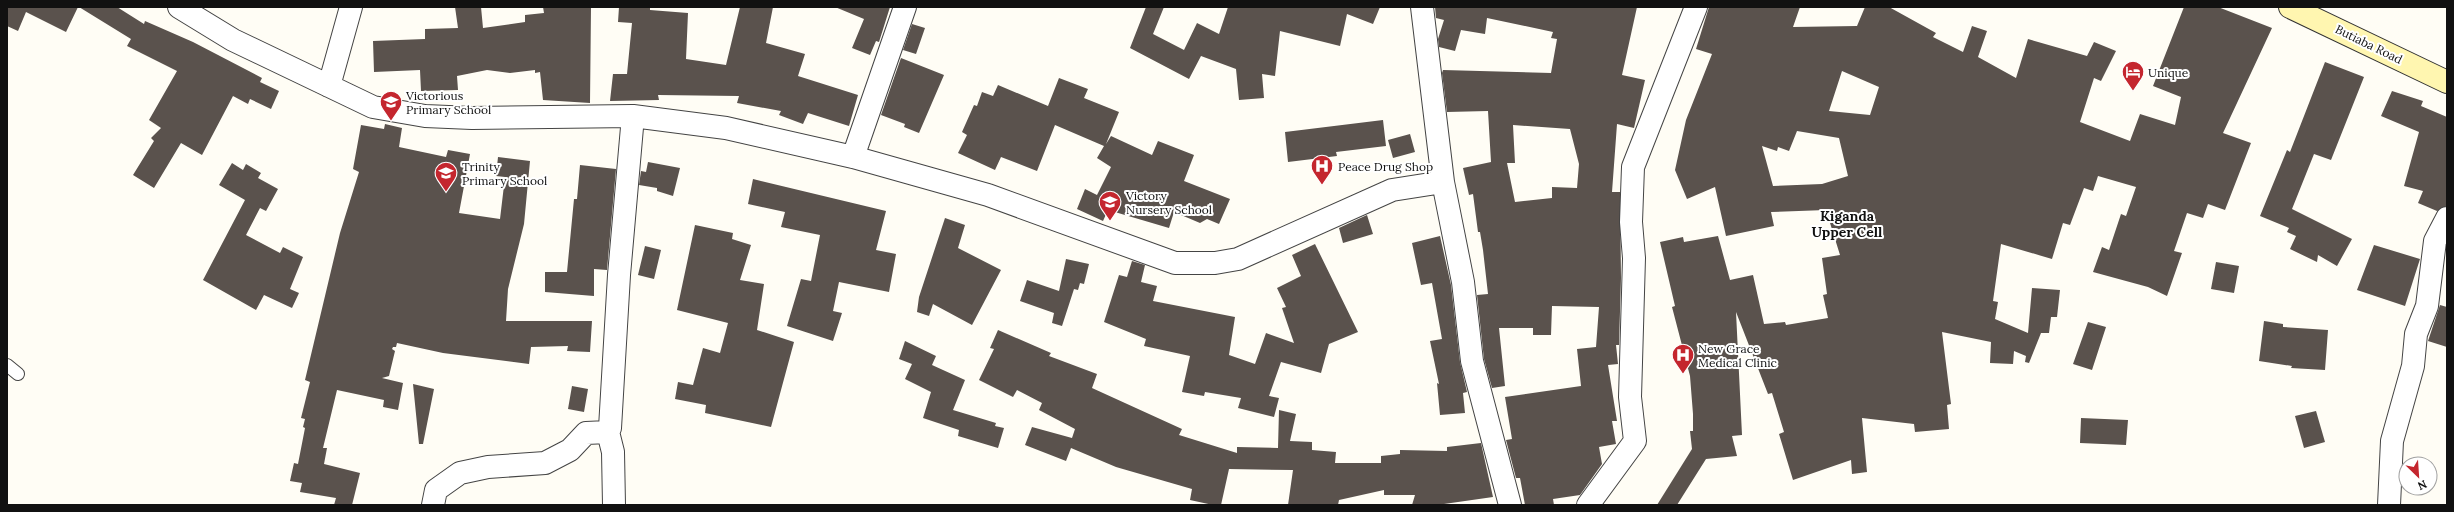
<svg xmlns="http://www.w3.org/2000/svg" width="2454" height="512" viewBox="0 0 2454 512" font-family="Lora,serif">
<rect width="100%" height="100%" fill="#fffdf5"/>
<path fill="#5a524d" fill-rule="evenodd" d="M7 7H78L66 32 26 12 18 31 7 26Z
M79 7H117L144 24 145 21 193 42 262 78 260 82 279 91 271 109 250 99 248 104 233 96 202 155 181 143 154 188 133 175 154 141 151 138 161 128 149 120 177 71 127 46 131 39Z
M455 7H481L483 28 525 22V15L544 13 543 7H591L590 103 543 100 540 72 535 73V70L510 73 487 70 457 76 458 90 421 91 420 70 374 72 373 41 425 39V29L458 28Z
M619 7H650V10L688 13 686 59 726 65 740 7H773L766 43 805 54 798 76 858 95 849 126 808 113 803 124 779 115 781 111 737 103 739 96 658 95 659 100 610 101 613 74H627L632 23 618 22Z
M835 7H890L879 42 876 41 870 55 852 48 864 19Z
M1146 7H1164L1153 34 1184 50 1197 23 1219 34 1228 7H1380L1373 24 1347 14 1340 46 1280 31 1275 76 1262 74 1264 98 1239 100 1236 69 1201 56 1189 79 1130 48Z
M1435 7H1637L1622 75 1645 80 1634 128 1617 124 1612 192H1620L1621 278 1619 345H1616L1618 364 1608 365 1617 421H1612L1616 444 1599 447 1602 464 1580 495 1553 499 1554 505H1525L1520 478H1516L1506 440 1512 439 1505 397 1581 386 1577 349 1596 347 1599 307 1552 306 1551 335H1533V328H1499L1505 386 1492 388 1484 359 1477 295 1488 294 1483 250 1480 232H1478L1473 194 1469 195 1463 168 1491 162 1488 111 1447 112 1442 73 1443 70 1551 73 1557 39 1551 38 1553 32 1487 18 1485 34 1461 30 1455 51 1439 47 1438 39 1444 20 1436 18ZM1513 125 1570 129 1579 164 1577 188 1552 187V198L1515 202 1507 163H1515Z
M1709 7H1800L1793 27 1857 26 1865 7H1889L1936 33 1933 37 1963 52 1972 26 1987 31 1978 57 2016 78 2028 39 2087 56 2094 42 2116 51 2101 81 2094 78 2080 122 2130 141 2140 114 2175 125 2181 97 2153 86 2184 7H2218L2272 28 2223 133 2251 143 2225 210 2208 204 2203 218 2187 213 2174 251 2182 253 2167 296 2148 287 2093 272 2102 247 2109 250 2121 214 2126 216 2136 187 2098 176 2093 191 2084 188 2070 225 2063 223 2052 259 2001 244 1993 301 1998 302 1995 319 2028 333 2032 288 2060 290 2057 317H2051L2049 333H2041L2029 363 2025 362 2026 356 2014 351 2013 364 1990 363 1991 342 1942 332 1951 404 1947 405 1949 429 1915 432 1914 424 1862 418 1867 472 1852 474 1851 460 1793 480 1779 434 1784 432 1772 393 1768 394 1736 312 1742 435 1732 436 1737 456 1706 459 1677 505H1657L1692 449 1690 431H1693V414L1690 376 1672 307 1675 306 1660 242 1683 237 1684 242 1718 236 1730 280 1753 275 1764 324 1785 322 1786 325 1828 318 1823 295 1827 294 1822 258 1840 255 1826 210 1771 212 1774 226 1726 236 1715 187 1687 199 1675 170 1686 120 1712 54 1696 49ZM1842 71 1879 87 1870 115 1829 111ZM1797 131 1839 138 1848 176 1822 184 1773 186 1762 146 1777 151 1778 147 1789 151Z
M912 24 925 28 916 54 903 50Z
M901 58 944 75 919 133 904 127 905 124 881 115Z
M2325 62 2364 77 2331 160 2314 154 2292 209 2352 239 2337 266 2318 255 2317 262 2290 249 2296 236 2287 232 2289 228 2260 216 2287 150 2290 152Z
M1059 78 1088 89 1084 98 1119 112 1106 144 1111 136 1152 155 1158 141 1194 155 1184 181 1230 199 1219 224 1207 219 1200 223 1174 212 1169 228 1108 210 1103 221 1077 209 1085 189 1097 195 1111 167 1097 158 1104 146 1055 125 1037 171 1001 157 995 170 958 153 967 135 962 132 974 105 977 106 982 92 993 96 998 85 1048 106Z
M2392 91 2423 101 2421 106 2447 117V206L2437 211 2418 203 2423 191 2404 186 2419 132 2381 116Z
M1383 120 1386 146 1336 152 1337 156 1288 162 1285 132Z
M385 124 402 128 399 147 446 157 448 150 470 154 459 213 500 219 505 177 496 176 498 157 530 161 524 224 508 289 506 321H592L590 352 567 351 568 346 531 347 529 364 443 353 397 343 396 347H393L392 349 395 351 389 376 382 378 403 383 398 410 383 407 384 400 337 390 323 448H327L324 464 360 473 352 505H334L336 498 300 492 302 483 290 481 294 463 298 464 305 428 303 427 305 419 301 418 310 382 305 380 340 233 359 172 353 169 361 125 384 129Z
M1410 134 1415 152 1393 158 1388 140Z
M648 162 680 168 673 196 657 191V188L639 185 641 171 646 172Z
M232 163 243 170 246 164 261 173 258 178 278 189 266 211 260 208 246 235 280 253 283 247 303 257 290 289 299 293 292 308 264 295 256 310 203 280 245 200 219 185Z
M580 165 616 169 607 270 594 269V296L545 292V272H567L574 199H577Z
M753 179 886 211 876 250 896 254 889 292 839 282 833 311 842 313 833 341 787 326 801 279 811 281 820 235 781 227 785 212 748 204Z
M1367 215 1373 234 1343 243 1339 228Z
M945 218 965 225 958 248 1001 270 972 325 933 304 929 316 917 312 919 297Z
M695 225 733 233 732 239 751 245 740 280 764 284 757 330 794 342 771 427 705 413 706 405 675 399 678 382 693 385 703 348 720 353 728 323 677 310Z
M1440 236 1451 285 1460 362 1467 392 1463 393 1465 413 1440 415 1437 383 1439 384 1430 341 1442 339 1432 283 1421 285 1412 243Z
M1315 244 1358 332 1329 344 1321 373 1281 362 1269 396 1279 398 1274 417 1238 408 1241 398 1205 392 1204 396 1182 392 1190 356 1144 346 1146 339 1104 322 1119 275 1127 277 1132 261 1145 265 1141 282 1157 286 1153 301 1235 317 1229 355 1255 364 1266 333 1294 343 1282 308 1286 307 1277 288 1301 276 1292 255Z
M2374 245 2420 259 2405 306 2357 290Z
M645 246 661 250 654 279 638 275Z
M1066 259 1089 264 1084 284 1080 283 1078 290 1074 289 1062 326 1052 323 1054 313 1020 301 1027 280 1059 291Z
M2216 262 2239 266 2234 293 2211 289Z
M2440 305 2447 307V347L2428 341Z
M2264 321 2283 324V327L2328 330 2325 370 2291 368 2292 366 2259 361Z
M2088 322 2106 327 2092 370 2073 364Z
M998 330 1051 353 1049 356 1097 374 1092 388 1182 429 1179 435 1237 453V447L1278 448 1279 410 1296 414 1290 441 1312 442V450L1336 452 1335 463H1381V456L1400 454V450L1447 451V447L1481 443 1493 497 1437 505H1412L1415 495H1384V490L1339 500 1338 505H1288L1293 470 1229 469 1221 505H1213L1190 500 1192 489 1116 467 1071 448 1066 461 1025 445 1032 427 1072 438 1075 429 1039 410 1042 403 1017 390 1013 397 979 380 994 349 990 348Z
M905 341 936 356 932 365 965 380 953 410 996 423 995 426 1004 428 998 448 958 436 959 430 923 418 931 392 905 379 912 364 899 359Z
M413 384 434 389 423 444H419Z
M572 386 588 389 584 412 568 409Z
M2316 411 2325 442 2304 448 2295 416Z
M2081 418 2128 420 2126 445 2080 443Z"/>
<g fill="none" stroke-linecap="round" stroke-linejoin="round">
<g stroke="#444" stroke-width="14">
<path id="lane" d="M7 365 18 374"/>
</g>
<g stroke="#444" stroke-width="24">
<path id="street" d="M179 7 233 40 373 107 425 116 472 118 633 116 726 128 853 157 988 195 1175 263H1215L1238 259 1392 190 1443 182
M1422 7 1443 182 1463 282 1472 361 1510 505
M329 86 351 7
M853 157 905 7
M433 505 436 490 460 473 488 467 545 463 570 450 586 433 608 432
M614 505 613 452 608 432 610 428 619 275 633 116
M1588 505 1635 441 1630 397 1634 258 1631 222 1633 167 1696 7
M2389 505 2392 441 2413 366 2416 334 2427 306 2435 241 2447 218"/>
</g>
<g stroke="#333" stroke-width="24">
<path id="secondary" d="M2290 7 2447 82"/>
</g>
<use href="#lane" stroke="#fff" stroke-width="12"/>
<use href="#street" stroke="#fff" stroke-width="22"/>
<use href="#secondary" stroke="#fff6b0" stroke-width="22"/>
</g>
<defs>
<g id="hotel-pin" transform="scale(1.15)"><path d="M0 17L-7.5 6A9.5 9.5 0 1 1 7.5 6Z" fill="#c4262e" stroke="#fff"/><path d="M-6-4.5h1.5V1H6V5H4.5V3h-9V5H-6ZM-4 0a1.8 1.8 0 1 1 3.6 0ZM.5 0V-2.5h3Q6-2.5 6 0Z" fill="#fff"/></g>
<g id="school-pin" transform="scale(1.15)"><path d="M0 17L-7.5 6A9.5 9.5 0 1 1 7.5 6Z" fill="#c4262e" stroke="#fff"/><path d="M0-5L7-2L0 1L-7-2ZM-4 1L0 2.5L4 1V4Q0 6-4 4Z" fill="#fff"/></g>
<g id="hospital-pin" transform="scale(1.15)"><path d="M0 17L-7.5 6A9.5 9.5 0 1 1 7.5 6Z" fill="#c4262e" stroke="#fff"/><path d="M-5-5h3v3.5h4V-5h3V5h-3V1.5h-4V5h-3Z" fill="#fff"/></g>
</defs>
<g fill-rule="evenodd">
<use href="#hotel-pin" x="2133" y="72"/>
<use href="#school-pin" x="391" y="102"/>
<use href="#hospital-pin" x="1322" y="166"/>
<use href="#school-pin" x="446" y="173"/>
<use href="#school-pin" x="1110" y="202"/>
<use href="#hospital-pin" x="1683" y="355"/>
</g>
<g text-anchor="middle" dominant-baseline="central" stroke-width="4" stroke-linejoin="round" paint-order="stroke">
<g font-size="12" fill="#111" stroke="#fff">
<text transform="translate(2369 44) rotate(26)">Butiaba Road</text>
</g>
<g font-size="12" fill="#111" stroke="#fff" text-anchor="start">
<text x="2148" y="72">Unique</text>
<text x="406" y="95">Victorious<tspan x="406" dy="14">Primary School</tspan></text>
<text x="462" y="166">Trinity<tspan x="462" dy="14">Primary School</tspan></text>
<text x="1338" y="166">Peace Drug Shop</text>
<text x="1126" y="195">Victory<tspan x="1126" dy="14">Nursery School</tspan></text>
<text x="1698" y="348">New Grace<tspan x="1698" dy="14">Medical Clinic</tspan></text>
</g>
<g font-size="14" font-weight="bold" fill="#111" stroke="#fff">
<text x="1847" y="216">Kiganda<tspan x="1847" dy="16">Upper Cell</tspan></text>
</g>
</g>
<rect width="2454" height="512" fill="none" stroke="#111111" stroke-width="16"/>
<g transform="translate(2418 476) rotate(155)"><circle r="19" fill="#ffffff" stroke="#a0a0a0"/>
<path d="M0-3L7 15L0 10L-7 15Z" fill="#c4262e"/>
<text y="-6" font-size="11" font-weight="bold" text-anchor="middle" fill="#111111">N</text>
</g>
</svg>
